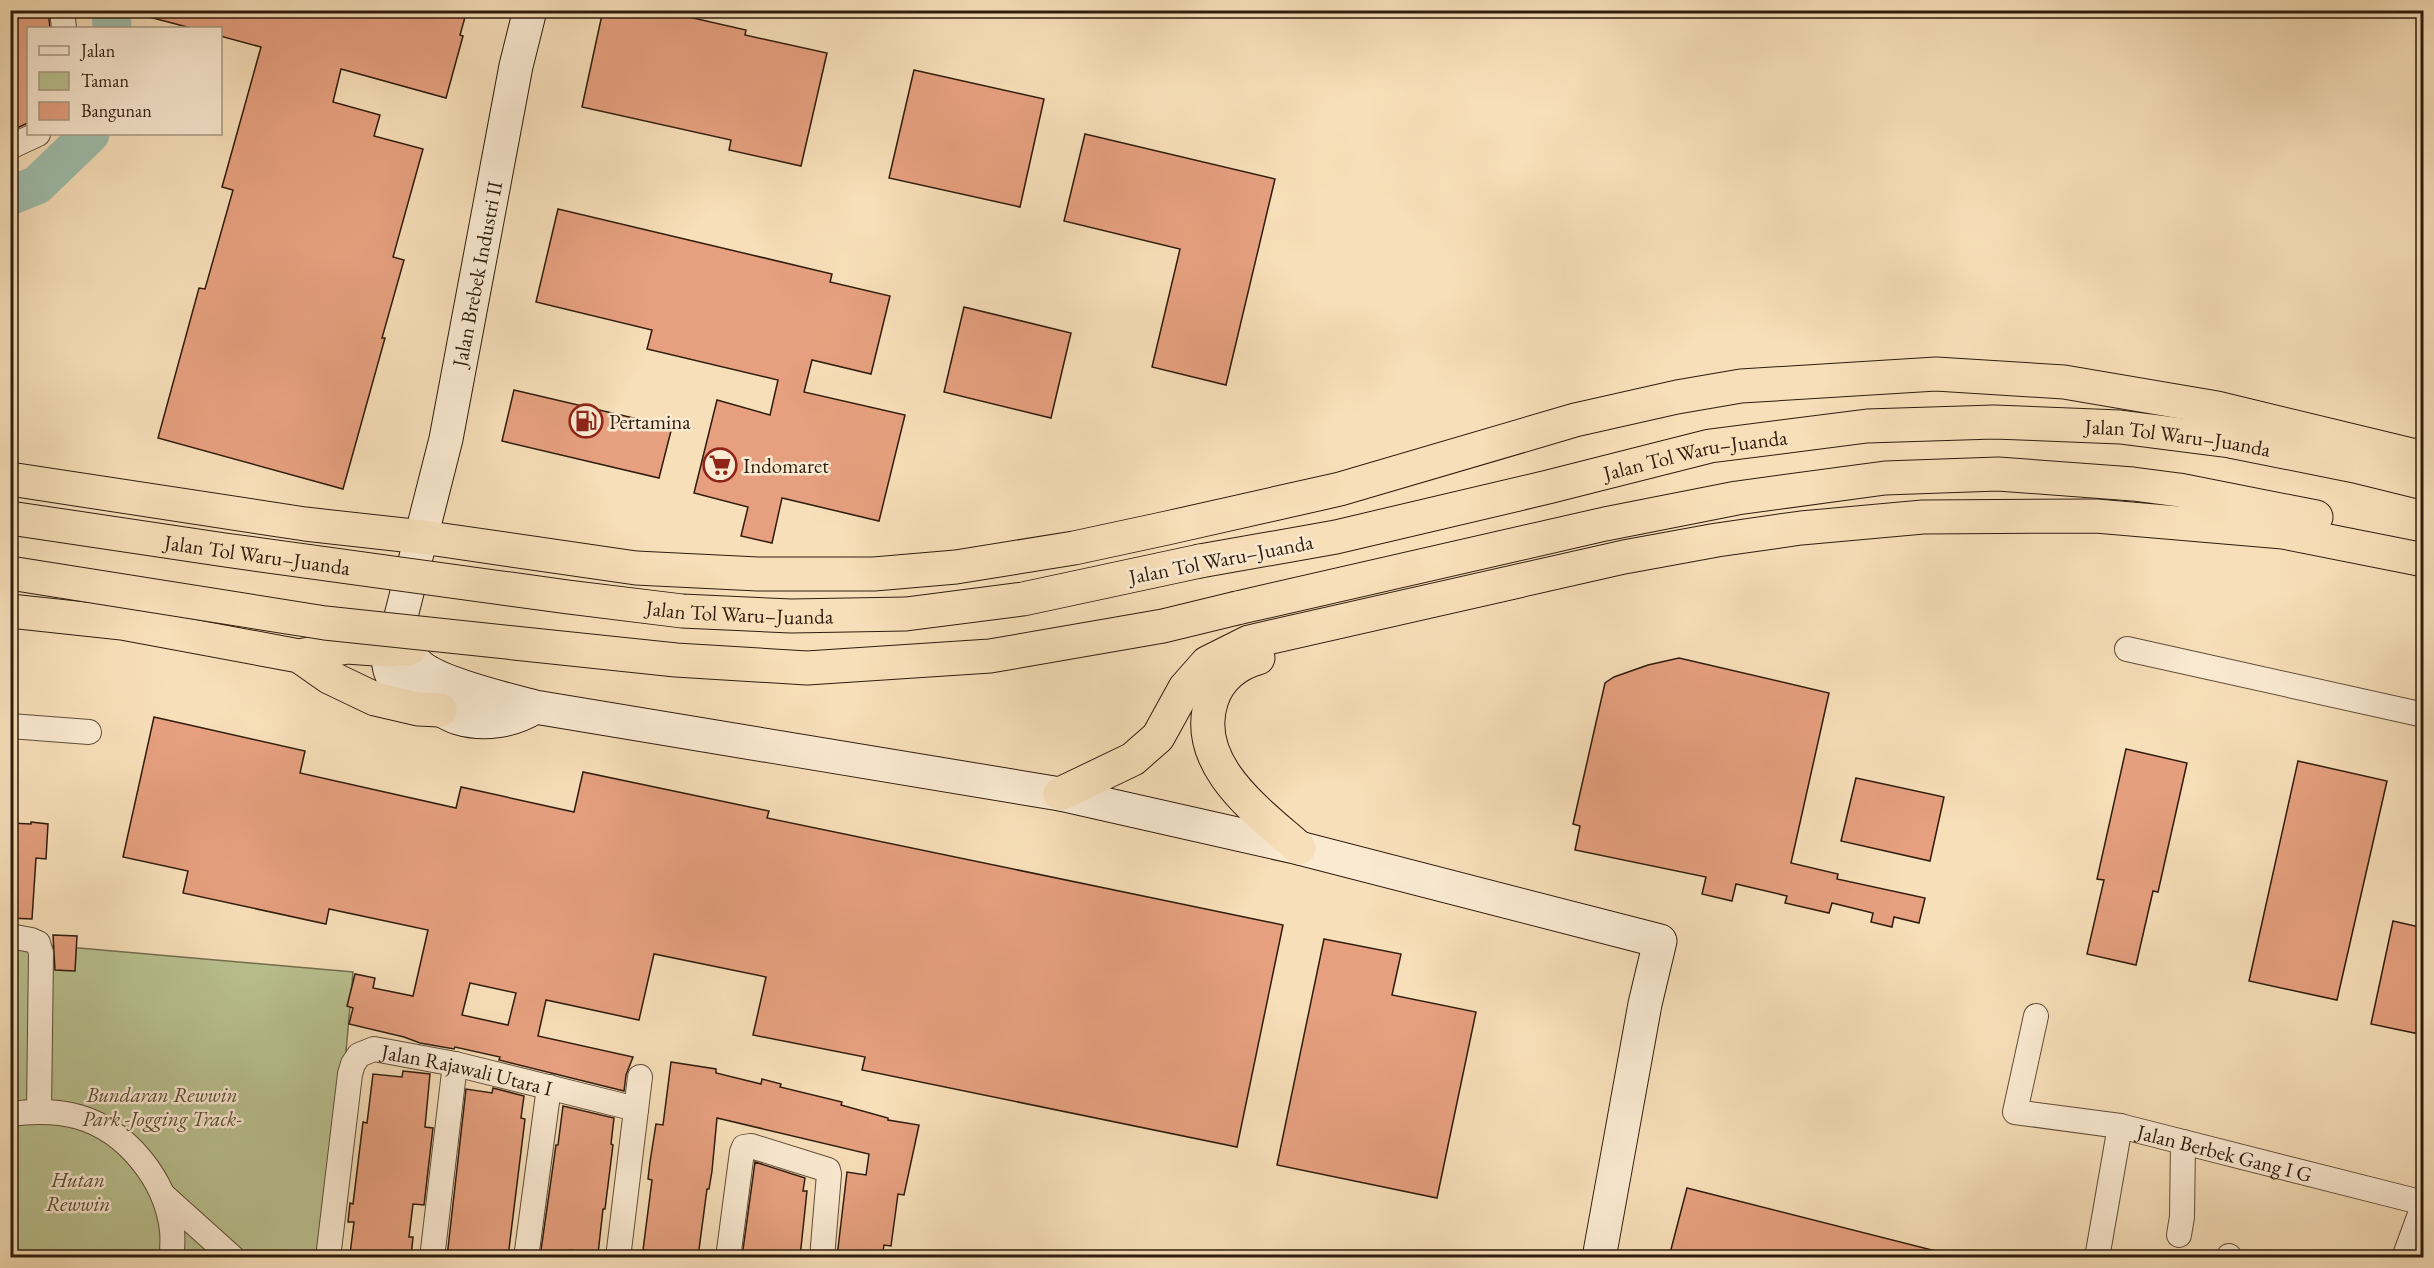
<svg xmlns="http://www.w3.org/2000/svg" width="2434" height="1268" viewBox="0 0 2434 1268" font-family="'EB Garamond',serif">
<rect width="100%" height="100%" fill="#f7dfb9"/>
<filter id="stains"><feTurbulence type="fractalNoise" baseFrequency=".00333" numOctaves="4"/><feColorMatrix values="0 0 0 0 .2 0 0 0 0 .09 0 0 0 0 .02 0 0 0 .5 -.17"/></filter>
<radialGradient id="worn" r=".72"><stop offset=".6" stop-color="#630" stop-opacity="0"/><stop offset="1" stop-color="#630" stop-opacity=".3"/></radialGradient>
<path fill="#bac291" stroke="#746f4f" stroke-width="1.5" d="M10 942 353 972 328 1257H11Z"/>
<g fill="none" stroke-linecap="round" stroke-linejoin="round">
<path stroke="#9ebdac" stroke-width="39" d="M111 10 112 28
M10 196 37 185 90 134"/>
</g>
<path fill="#e6a07f" stroke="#2f1c0d" stroke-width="1.5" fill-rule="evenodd" d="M10 10H48L50 28H28V123L10 131Z
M146 10H467L460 35 463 36 446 98 341 69 333 102 380 115 374 136 423 149 393 257 404 260 382 338H385L343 489 158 438 199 288 205 289 233 190 222 187 261 47 220 36V28H191L145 16Z
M603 10H658L746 30 745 35 827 53 801 166 729 150 731 140 582 107Z
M914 70 1044 99 1020 207 889 178Z
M1085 134 1275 179 1226 385 1152 367 1180 249 1064 221Z
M558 209 832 274 830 282 890 296 871 374 812 360 804 392 905 415 879 521 782 498 772 543 741 536 748 507 694 493 717 400 770 415 778 380 647 349 652 330 536 302Z
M964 307 1071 333 1051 418 944 392Z
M514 390 672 427 659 478 502 441Z
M1679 658 1829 693 1791 863 1838 874 1837 879 1925 898 1919 923 1894 917 1892 927 1871 922 1873 913 1832 903 1829 913 1785 903 1787 896 1736 884 1732 901 1702 894 1706 877 1575 850 1580 826 1573 824 1605 683 1614 677 1648 665Z
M154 717 305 751 300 773 456 808 461 787 574 812 583 772 769 811 767 818 1283 925 1237 1147 862 1070 865 1057 753 1035 766 977 654 954 639 1020 546 1000 538 1036 633 1057 626 1075 624 1091 499 1060 500 1057 455 1047 454 1049 420 1043 404 1037 349 1024 353 1008 347 1006 355 974 375 978 373 988 413 996 428 930 329 909 326 924 183 893 188 871 123 857ZM470 983 516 993 508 1025 462 1015Z
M2126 749 2187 763 2158 892 2153 891 2136 965 2087 954 2104 880 2097 879Z
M2298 761 2387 781 2337 1000 2249 981Z
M1856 778 1944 797 1930 861 1841 841Z
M31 822 48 824 46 859 36 858 32 919 10 918V823L31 824Z
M2393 921 2424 928V1035L2371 1024Z
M53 935 77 936 75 971 55 970Z
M1324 939 1401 954 1392 995 1476 1012 1437 1198 1277 1165Z
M671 1062 716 1069V1073L761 1084 762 1079 781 1084 780 1087 842 1102 841 1105 888 1118V1120L919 1125 904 1195 898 1194 891 1246 884 1245 882 1257H837L847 1172 866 1175 869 1154 717 1118 712 1171 709 1189H707L698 1257H674L675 1254 643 1250 652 1180 648 1179 650 1162 656 1124 663 1125Z
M403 1071 430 1074 425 1127 433 1128 424 1205 413 1204 409 1237H413L411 1257H377L350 1254 354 1222H348L350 1203 353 1204 363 1122 367 1123 373 1074 402 1077Z
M493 1088 524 1096 521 1118 525 1119 508 1257H447L466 1089 492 1093Z
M563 1106 614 1118 611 1144 613 1145 605 1209H603L598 1254 570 1250 569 1257H540L556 1145H558Z
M755 1162 805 1178 803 1191H807L800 1257H742Z
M1687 1188 1936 1251V1257H1669Z"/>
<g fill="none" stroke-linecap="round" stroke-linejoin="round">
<g stroke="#614d38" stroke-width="26">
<g id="street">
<path d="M62 10 64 28"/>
<path d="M10 147 38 134"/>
<path d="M2127 649 2424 715"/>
<path d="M10 726 89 732"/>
<path d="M10 936 31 940 38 943 41 953 39 1111"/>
<path d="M2036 1016 2015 1112 2120 1126"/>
<path d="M10 1114C34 1111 57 1111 79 1117 127 1131 166 1180 172 1230 173 1239 172 1248 172 1258"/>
<path d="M163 1195 233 1258"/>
<path d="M2179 1235 2182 1217 2183 1142"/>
<path id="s1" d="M328 1258 350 1074 353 1064 359 1055 374 1049 455 1064 636 1109"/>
<path d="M432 1258 455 1064"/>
<path d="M526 1258 549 1087"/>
<path d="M618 1258 640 1077"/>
<path d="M728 1258 742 1152 744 1147 751 1146 828 1170 829 1174 822 1258"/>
<path id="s2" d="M2097 1258 2120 1126 2424 1203"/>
<path d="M2229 1258V1256"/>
<path d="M2404 1258 2424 1203"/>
</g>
</g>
<g stroke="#2f1c0d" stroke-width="35">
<path id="secondary" d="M530 10 516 66 446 439 398 628C392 636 389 645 389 654 385 685 413 697 437 708 444 711 451 716 458 718 484 726 513 721 535 707
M398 628C413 639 406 648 414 660 429 682 509 700 535 707L1060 794 1299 848 1660 941 1645 1004 1599 1258"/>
</g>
<g stroke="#2f1c0d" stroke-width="35">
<g id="highway">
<path d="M10 479 305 524 422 537 636 568 758 574H874L956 567 1074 548 1167 528 1340 489 1575 420 1677 397 1741 386 1936 374 2064 382 2217 408 2424 458"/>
<path id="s3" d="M1200 561 1336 537 1548 487 1710 446 1867 426 1994 422 2120 427 2230 441 2355 466 2424 483"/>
<path d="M1237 608 1605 524 1737 498 1885 478 1998 474 2133 484 2179 490 2316 517"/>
<path d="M10 611 122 623 299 656 329 677 375 699 418 709 440 710"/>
<path d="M299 656 347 647 389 650 410 648"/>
<path d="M1258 658C1237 664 1220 677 1212 699 1190 763 1257 811 1299 848"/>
<path d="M1060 794 1133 759 1158 737 1185 688 1207 663 1249 642 1624 557 1717 540 1801 528 1923 517 2096 516 2283 532 2424 560"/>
</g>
</g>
<use href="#street" stroke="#faead2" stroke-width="24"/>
<use href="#secondary" stroke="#faead2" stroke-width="33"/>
<use href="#highway" stroke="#f7dfb9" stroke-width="33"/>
<g stroke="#2f1c0d" stroke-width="35" stroke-linecap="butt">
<g id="highway-bridge">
<path id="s4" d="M10 518 225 550 568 597 682 611 791 616 906 614 1023 599 1200 561"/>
<path d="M10 573 325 623 676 660 807 668 990 656 1163 626 1237 608"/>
</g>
</g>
<use href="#highway-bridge" stroke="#f7dfb9" stroke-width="33"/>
</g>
<defs>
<g id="fuel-ring" transform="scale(1.725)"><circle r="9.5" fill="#faead2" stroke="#8f2418" stroke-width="1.5"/><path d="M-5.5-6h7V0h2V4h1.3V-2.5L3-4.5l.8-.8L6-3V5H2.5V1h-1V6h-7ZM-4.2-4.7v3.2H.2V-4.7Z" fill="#8f2418"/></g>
<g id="supermarket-ring" transform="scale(1.725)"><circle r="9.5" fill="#faead2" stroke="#8f2418" stroke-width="1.5"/><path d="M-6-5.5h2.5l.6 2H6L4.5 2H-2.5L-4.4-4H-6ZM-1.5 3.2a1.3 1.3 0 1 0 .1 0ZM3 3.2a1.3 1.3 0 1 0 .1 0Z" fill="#8f2418"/></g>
</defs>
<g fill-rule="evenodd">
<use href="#fuel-ring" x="586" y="421"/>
<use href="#supermarket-ring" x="720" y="465"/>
</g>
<g text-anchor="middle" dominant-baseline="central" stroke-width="5" stroke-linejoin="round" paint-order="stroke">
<g font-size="21" fill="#2f1c0d" stroke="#faead2">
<text transform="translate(477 274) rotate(-79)">Jalan Brebek Industri II</text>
<text stroke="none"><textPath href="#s3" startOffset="993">Jalan Tol Waru–Juanda</textPath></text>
<text stroke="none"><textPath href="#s3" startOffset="507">Jalan Tol Waru–Juanda</textPath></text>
<text stroke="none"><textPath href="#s4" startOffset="250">Jalan Tol Waru–Juanda</textPath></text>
<text transform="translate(1221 559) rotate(-11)">Jalan Tol Waru–Juanda</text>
<text stroke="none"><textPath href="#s4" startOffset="736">Jalan Tol Waru–Juanda</textPath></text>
<text stroke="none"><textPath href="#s1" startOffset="318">Jalan Rajawali Utara I</textPath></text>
<text stroke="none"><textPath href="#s2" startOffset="242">Jalan Berbek Gang I G</textPath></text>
</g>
<g font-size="21" fill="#2f1c0d" stroke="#faead2" text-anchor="start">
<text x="609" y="421">Pertamina</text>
<text x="743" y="465">Indomaret</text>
</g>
<g font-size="21" font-style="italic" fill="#594e35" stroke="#faead2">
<text x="162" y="1094">Bundaran Rewwin<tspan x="162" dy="24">Park -Jogging Track-</tspan></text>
<text x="78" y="1179">Hutan<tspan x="78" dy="24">Rewwin</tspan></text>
</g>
</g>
<rect width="2434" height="1268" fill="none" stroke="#f7dfb9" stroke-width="36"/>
<rect x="12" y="12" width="2410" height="1244" fill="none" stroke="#2f1c0d" stroke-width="3"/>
<rect x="18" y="18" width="2398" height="1232" fill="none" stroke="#2f1c0d" stroke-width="1.5"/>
<rect x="27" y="27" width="195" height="108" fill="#faead2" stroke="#a99883" stroke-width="1.5"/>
<rect x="39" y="46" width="30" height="9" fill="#faead2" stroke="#a99883" stroke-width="1.5"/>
<text x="81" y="57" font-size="18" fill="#2f1c0d">Jalan</text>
<rect x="39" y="72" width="30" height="18" fill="#bac291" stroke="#a99883" stroke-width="1.5"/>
<text x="81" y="87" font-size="18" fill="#2f1c0d">Taman</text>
<rect x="39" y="102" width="30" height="18" fill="#e6a07f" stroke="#a99883" stroke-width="1.5"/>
<text x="81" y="117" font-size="18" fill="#2f1c0d">Bangunan</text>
<rect width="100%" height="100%" filter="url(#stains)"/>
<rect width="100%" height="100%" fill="url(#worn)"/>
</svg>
